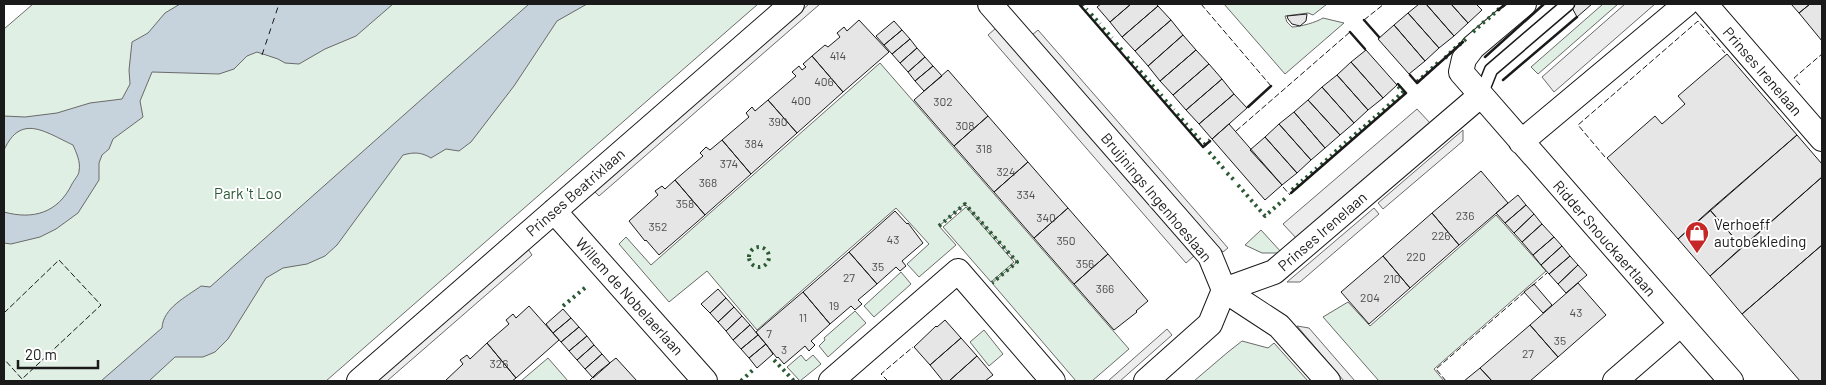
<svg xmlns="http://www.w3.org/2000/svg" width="1826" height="385" viewBox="0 0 1826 385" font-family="Barlow,sans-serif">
<rect width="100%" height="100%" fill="#fff"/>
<path fill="#e0efe3" stroke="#6a6a6a" d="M33 4H758L326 381H4V29Z
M1224 4H1327L1313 15 1308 13 1285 16 1287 22 1292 27C1300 27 1317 22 1323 18L1344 23 1285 74Z
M1603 4H1618L1538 74 1531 67Z
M880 63 1129 349 1092 381H1076L992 283 1017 262 965 204 939 226 956 245 919 277 907 264 929 244 896 208 757 330 707 271 669 302 619 244 626 237 651 265Z
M966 207 1014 262 991 282 943 227Z
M1496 215 1546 271 1434 369 1444 381H1379L1323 317 1348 302 1370 326Z
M1261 230 1282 253H1262L1245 245Z
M901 272 911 284 874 317 864 306Z
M855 311 866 323 828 357 819 346 825 340 824 338Z
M984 330 1003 354 989 366 970 342Z
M1242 341 1268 348 1274 343 1308 381H1194L1228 352Z
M801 355 806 361 813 355 821 364 800 381 787 367Z
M548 358 568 381H521Z"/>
<path fill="#ededed" stroke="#6a6a6a" d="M809 4H820L599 196 594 191Z
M1625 4H1655L1554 92 1542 77Z
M996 28 1194 256 1186 263 988 35Z
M1038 30 1228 248 1223 252 1032 35Z
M1417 109 1431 124 1298 240 1283 224Z
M1463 130V141L1383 209 1378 203Z
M1374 208 1379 214 1300 282H1287Z
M528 249 532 255 387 381H375Z
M1297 326 1309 328 1355 381H1344Z
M1167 329 1172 335 1120 381H1108Z"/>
<path fill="#c6d2dc" stroke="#6a6a6a" d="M180 4H393L356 36 325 49 299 64 285 63 278 59 257 52 247 56 234 69 219 74 152 72 140 101 143 117 113 139 109 149 102 155 99 163V180L78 213 56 229 40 237 11 244 4 243V212C33 220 58 213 72 184 74 180 79 175 79 171 81 162 76 152 73 145 45 132 21 113 4 150V116L25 117 57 113 90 103 122 99 130 84 129 70 132 42 148 33 165 13Z
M529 4H587L557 21 514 86 471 142 459 151 446 149 431 158C421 152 414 152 403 155L337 245 325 256 307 264 283 268 266 278 228 339 215 352 203 357H175L149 381H101L162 328C163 308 186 297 201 286L210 287Z"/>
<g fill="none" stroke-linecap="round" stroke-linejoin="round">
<path stroke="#1a1a1a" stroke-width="1" stroke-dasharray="6 5" stroke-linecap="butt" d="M262 55 279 4"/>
</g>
<path fill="#e6e6e6" stroke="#1a1a1a" d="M1101 4H1131L1110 22 1097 7Z
M1131 4H1156L1158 6 1122 37 1110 22Z
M1419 4H1426L1454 36 1439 48 1408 13Z
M1426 4H1451L1468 23 1454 36Z
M1451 4H1476L1482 10 1468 23Z
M1570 4H1592L1577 17Z
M1791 4H1810L1799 13Z
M1810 4H1822V41L1799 13Z
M1158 6 1171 20 1135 51 1122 37Z
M1408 13 1439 48 1425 61 1394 25Z
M1307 14 1306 21 1300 26 1292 24 1288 19 1287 16Z
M859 20 889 52 843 92 812 56 825 45 828 47 840 37 837 33 844 27 847 31Z
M1171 20 1183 35 1148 66 1135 51Z
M894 21 902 30 884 45 876 36Z
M1394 25 1425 61 1409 74 1378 39Z
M902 30 910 39 892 54 884 45Z
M1183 35 1196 50 1160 81 1148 66Z
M910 39 917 48 900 63 892 54Z
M917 48 925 57 908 72 900 63Z
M1196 50 1209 64 1173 95 1160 81Z
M1366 50 1397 85 1383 98 1351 62Z
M1727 54 1797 135 1678 239 1607 158 1655 116 1662 124 1685 104 1678 96Z
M812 56 843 92 797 133 768 100 796 76 792 72 799 66 802 70 806 67 803 64Z
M925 57 933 66 915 81 908 72Z
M1351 62 1383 98 1368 110 1337 75Z
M1209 64 1222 79 1186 110 1173 95Z
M933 66 942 76 924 91 915 81Z
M948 70 988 116 954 146 914 100Z
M1337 75 1368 110 1354 123 1322 87Z
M1222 79 1234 94 1199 124 1186 110Z
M1322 87 1354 123 1340 135 1308 100Z
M1234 94 1247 108 1212 139 1199 124Z
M768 100 797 133 751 174 722 140 749 117 746 113 752 107 755 111Z
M1308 100 1340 135 1325 148 1294 112Z
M1294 112 1325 148 1311 160 1279 124Z
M988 116 1028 162 994 192 954 146Z
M1229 124 1282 185 1265 200 1212 139Z
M1279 124 1311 160 1297 173 1265 137Z
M1797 135 1822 164V177L1742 247 1710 210Z
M1265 137 1297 173 1282 185 1250 150Z
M722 140 751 174 705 215 675 180 703 156 700 153 706 147 710 150Z
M1028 162 1068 208 1034 238 994 192Z
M1481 171 1508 203 1459 245 1432 213Z
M1822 177V245L1742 314 1710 276Z
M675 180 705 215 659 255 646 240 645 241 629 221 658 195 655 191 662 186 665 189Z
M1518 195 1526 205 1505 223 1496 213Z
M1526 205 1534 214 1514 233 1505 223Z
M1068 208 1108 254 1074 284 1034 238Z
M1710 210 1742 247 1710 276 1678 239Z
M895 211 907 224 908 223 923 243 902 261 906 266 900 271 896 267 877 284 849 252Z
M1432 213 1459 245 1410 288 1383 256Z
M1534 214 1542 224 1522 242 1514 233Z
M1542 224 1554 237 1533 255 1522 242Z
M1554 237 1562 246 1541 265 1533 255Z
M1822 245V381H1800L1742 314Z
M1562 246 1570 256 1549 274 1541 265Z
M849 252 877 284 858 300 862 304 855 310 851 306 830 324 803 292Z
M1108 254 1148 301 1136 311 1137 312 1114 330 1074 284Z
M1383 256 1410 288 1369 324 1341 292Z
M1570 256 1578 265 1558 284 1549 274Z
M1578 265 1587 275 1566 293 1558 284Z
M1578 283 1606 315 1558 357 1530 325Z
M1534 284 1552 305 1543 313 1524 292Z
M718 289 726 298 710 313 701 304Z
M803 292 830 324 811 341 815 345 809 351 805 346 784 364 778 357 777 358 756 332Z
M726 298 734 307 718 322 710 313Z
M529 306 559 340 516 378 487 343 509 324 506 320 513 314 516 318Z
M734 307 742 316 726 331 718 322Z
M563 309 571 318 553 333 546 324Z
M742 316 750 325 733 340 726 331Z
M571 318 579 327 561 342 553 333Z
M945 320 961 338 930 365 914 347 936 326 937 327Z
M750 325 758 335 741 349 733 340Z
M1530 325 1558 357 1530 381H1492L1480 368Z
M579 327 587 336 569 351 561 342Z
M758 335 766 344 749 358 741 349Z
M587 336 594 345 577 360 569 351Z
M961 338 977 356 949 381H943L930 365Z
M487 343 516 378 512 381H445L463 364 460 360 467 355 470 359Z
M766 344 773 354 757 368 749 358Z
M594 345 602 354 585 369 577 360Z
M602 354 610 363 593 378 585 369Z
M977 356 993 375 985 381H949Z
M616 358 637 381H589L597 373Z
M1480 368 1492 381H1464Z"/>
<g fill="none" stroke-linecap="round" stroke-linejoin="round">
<g stroke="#1a1a1a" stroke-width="15">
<path id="lane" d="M1481 95 1491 70 1568 4"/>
</g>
<g stroke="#1a1a1a" stroke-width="26">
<path id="street" d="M990 4 1210 256 1224 290 1279 326 1328 381
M1524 4 1473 47 1464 59 1461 72 1731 381
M1705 4 1822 139
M1521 142 1686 4
M554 211 705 381
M359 381 792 4
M831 381 958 271 1053 381
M1146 381 1210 324 1224 290 1274 272 1481 95
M1615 381 1681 324"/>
</g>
<use href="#lane" stroke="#fff" stroke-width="12"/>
<use href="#street" stroke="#fff" stroke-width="24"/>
<path stroke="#2b5a34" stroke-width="4" stroke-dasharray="2.5 4" stroke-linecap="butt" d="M1082 4 1087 10
M1502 6 1505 4
M1091 14 1100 24
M1488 19 1500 8
M1103 28 1112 38
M1473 32 1485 21
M1116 43 1124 53
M1459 45 1466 39
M1127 57 1137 68
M1445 58 1456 47
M1140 71 1150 82
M1417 82 1441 60
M1152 85 1162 96
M1165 100 1174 110
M1177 114 1187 125
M1378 115 1403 92 1398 86
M1364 127 1375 117
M1190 129 1200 140
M1350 139 1361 129
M1204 145 1210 140
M1209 152 1224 169
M1335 152 1346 142
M1321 165 1332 155
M1227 173 1235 181
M1306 178 1317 168
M1238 185 1265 216 1287 197
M1292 190 1303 180
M939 226 965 204 1017 262 992 283
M749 257a10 10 0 1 1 20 0a10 10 0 1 1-20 0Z
M563 306 586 287
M774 360 794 381
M741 381 755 368"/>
<path stroke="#1a1a1a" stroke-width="1" stroke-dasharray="6 2.5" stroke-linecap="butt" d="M1201 4 1271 86
M1364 20 1384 4
M1800 85 1794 78 1822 54
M1236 131 1350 32
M1605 157 1578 125 1698 21 1725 53
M1283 187 1290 195
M1532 286 1547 273
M4 313 59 260 101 305 22 379 4 359
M888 381 881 374 913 347
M1446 381 1436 369 1526 291"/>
<path stroke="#1a1a1a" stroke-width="2.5" d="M1079 4 1203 147 1210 141
M1498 10 1506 4
M1364 20 1379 37
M1350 32 1365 49
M1485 57 1544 4
M1410 75 1417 83 1463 42
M1503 80 1577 17
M1248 107 1271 86
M1291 193 1406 93 1398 84"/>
</g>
<defs>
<g id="shop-pin" transform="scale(1.25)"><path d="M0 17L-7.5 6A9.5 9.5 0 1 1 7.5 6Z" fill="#c62828" stroke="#fff"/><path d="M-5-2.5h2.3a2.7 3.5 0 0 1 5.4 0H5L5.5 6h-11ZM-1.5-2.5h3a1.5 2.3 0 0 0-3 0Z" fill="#fff"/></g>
</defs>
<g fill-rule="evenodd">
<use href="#shop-pin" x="1697" y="233"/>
</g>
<g text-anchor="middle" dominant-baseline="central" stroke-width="4" stroke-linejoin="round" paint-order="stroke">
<g font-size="12" fill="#4d4d4d">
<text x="838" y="55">414</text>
<text x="824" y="81">406</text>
<text x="801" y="100">400</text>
<text x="943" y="101">302</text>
<text x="778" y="121">390</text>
<text x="965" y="125">308</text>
<text x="754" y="143">384</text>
<text x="984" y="148">318</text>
<text x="729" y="163">374</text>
<text x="1006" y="171">324</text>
<text x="708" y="182">368</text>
<text x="1026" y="194">334</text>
<text x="685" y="203">358</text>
<text x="1465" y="215">236</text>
<text x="1046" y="217">340</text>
<text x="658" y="226">352</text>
<text x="1441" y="235">226</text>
<text x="893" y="239">43</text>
<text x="1066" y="240">350</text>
<text x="1416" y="256">220</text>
<text x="1085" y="263">356</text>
<text x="878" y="266">35</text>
<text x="849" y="277">27</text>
<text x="1392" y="278">210</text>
<text x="1105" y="288">366</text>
<text x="1370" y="297">204</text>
<text x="834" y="305">19</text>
<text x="1576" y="312">43</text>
<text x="803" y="317">11</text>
<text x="769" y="333">7</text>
<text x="1560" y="340">35</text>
<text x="784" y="349">3</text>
<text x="1528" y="353">27</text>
<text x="499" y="363">326</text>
</g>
<g font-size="15" fill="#1a1a1a" stroke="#fff">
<text transform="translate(1763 71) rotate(49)">Prinses Irenelaan</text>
<text transform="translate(575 192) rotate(-41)">Prinses Beatrixlaan</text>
<text transform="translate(1157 197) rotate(50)">Bruijnings Ingenhoeslaan</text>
<text transform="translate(1322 231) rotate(-41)">Prinses Irenelaan</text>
<text transform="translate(1605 238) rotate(49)">Ridder Snouckaertlaan</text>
<text transform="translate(630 296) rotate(48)">Willem de Nobelaerlaan</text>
</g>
<g font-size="15" fill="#2b5a34" stroke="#fff">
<text x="248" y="193">Park 't Loo</text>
</g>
<g font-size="15" fill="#1a1a1a" stroke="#fff" text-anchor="start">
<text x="1714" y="224">Verhoeff<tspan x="1714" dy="17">autobekleding</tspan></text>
</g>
</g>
<rect width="1826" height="385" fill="none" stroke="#1a1a1a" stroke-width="10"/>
<path d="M18 360v8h80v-8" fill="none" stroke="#1a1a1a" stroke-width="2.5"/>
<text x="25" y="360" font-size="15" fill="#1a1a1a" stroke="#ffffff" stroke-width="4" paint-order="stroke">20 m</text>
</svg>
